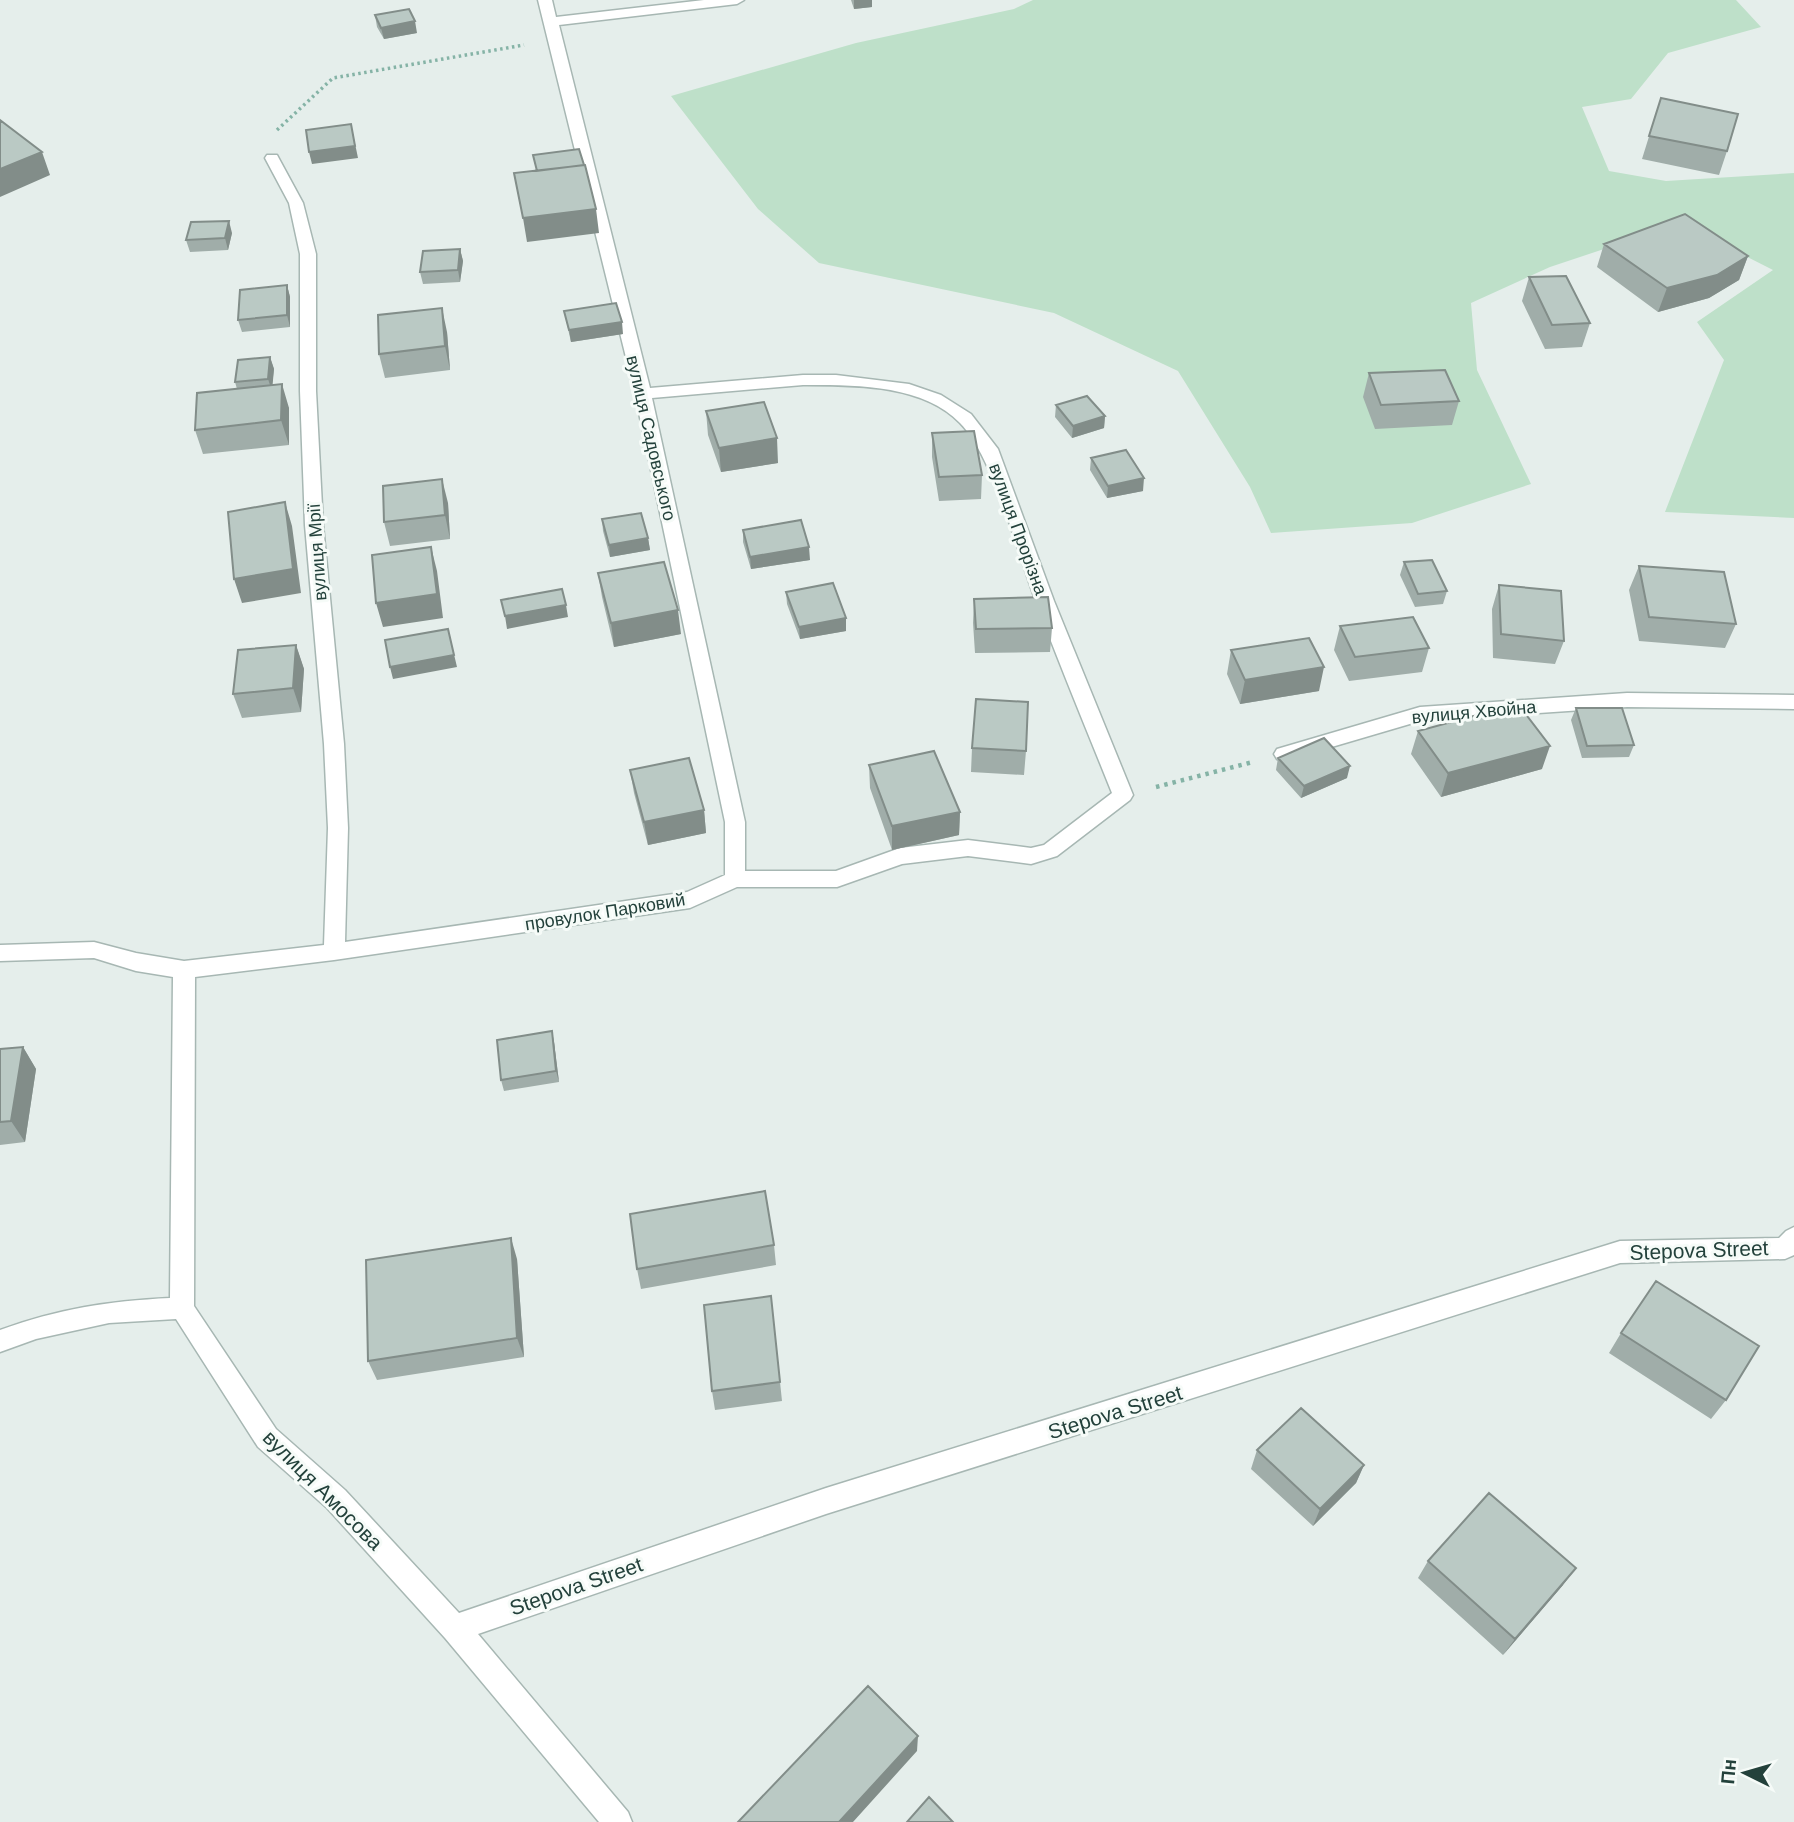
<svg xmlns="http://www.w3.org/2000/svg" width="1794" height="1822" viewBox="0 0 1794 1822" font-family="Arial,sans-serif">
<rect width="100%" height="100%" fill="#e5eeeb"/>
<path fill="#bee0c9" d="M1033 0H1736L1761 27 1668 53 1631 99 1582 107 1609 171 1666 181 1794 173V518L1665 512 1724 360 1697 322 1773 270 1704 235 1649 234 1550 267 1471 303 1477 370 1531 484 1412 523 1271 533 1250 487 1178 371 1054 313 819 263 758 209 671 96 856 43 1014 9Z"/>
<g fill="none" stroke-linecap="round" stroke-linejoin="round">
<g stroke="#a7b7b3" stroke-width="3">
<path id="minor" d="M538 0H552L556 17 704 0H744L737 4 559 25 650 388 803 375H836L909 384 941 395 971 414 998 449 1054 601 1133 795 1130 800 1057 856 1031 864 968 856 902 864 837 887H737L690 908 334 960 195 977 194 1306 276 1429 345 1490 459 1613 826 1488 1620 1241 1779 1238 1786 1231 1794 1227V1255L1785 1259 1620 1263 826 1514 478 1634 628 1812 632 1822H599L445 1638 327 1508 258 1447 176 1319 109 1323 36 1339 0 1352V1330C58 1309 108 1301 170 1298L173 977 136 971 94 958 0 961V945L94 942 136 953 184 961 324 945 328 828 324 744 305 525 300 391V254L289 203 265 158 267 155H277L303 203 316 254V391L323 525 344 744 348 828 345 942 687 892 725 875V822L635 394ZM803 385C853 385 923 384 960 423 994 458 1017 551 1035 599 1059 664 1086 728 1112 793L1044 845 1031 848 968 840 900 848 836 871H745V822L652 398Z
M1627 693 1794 695V709L1627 707 1420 721 1284 761 1277 759 1274 754 1277 749 1420 707Z"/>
</g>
<path stroke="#85b3a6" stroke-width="3.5" stroke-dasharray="2.5 3.5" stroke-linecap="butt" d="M277 130 333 78 524 45"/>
<path stroke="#85b3a6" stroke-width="4.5" stroke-dasharray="3.5 5" stroke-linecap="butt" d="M1156 787 1253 762"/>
<use href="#minor" fill="#fff" fill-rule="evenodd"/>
</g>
<path fill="#a0ada9" d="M851 0H872V7L854 9Z
M375 15 417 33 384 39 377 27Z
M1661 98 1727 151 1719 175 1642 159Z
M232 233 228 250 190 252 186 240Z
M1604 244 1748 256 1739 280 1709 298 1658 312 1597 267Z
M460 249 463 261 460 282 423 284 420 272Z
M1529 277 1590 323 1582 347 1545 349 1522 301Z
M287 285 290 297V327L242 332 238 320Z
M564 311 623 334 571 342Z
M447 332 450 370 385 378 379 354Z
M270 357 274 369 272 385 289 408V445L203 454 195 430 237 389 235 382Z
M1369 373 1459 401 1452 425 1375 429 1363 397Z
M1056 405 1105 416 1104 428 1072 438 1055 417Z
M706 411 778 463 721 472 708 435Z
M932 433 982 475 981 499 939 501 932 457Z
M1091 458 1143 491 1107 498 1090 470Z
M448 503 450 539 390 546 384 522Z
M602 519 648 538 650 550 610 557 603 531Z
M743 530 810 560 751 569 743 542Z
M1404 562 1447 591 1443 604 1415 607 1400 575Z
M1639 566 1736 624 1725 648 1639 641 1629 590Z
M598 573 681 634 614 647 602 597Z
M1499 585 1564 641 1555 664 1493 658 1492 609Z
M786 592 846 618V631L800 639 787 604Z
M974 599 1052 628 1050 652 975 653 973 623Z
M1340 626 1429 648 1422 672 1349 681 1334 650Z
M296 645 304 669 301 712 242 718 233 694Z
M1231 650 1319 691 1240 704 1227 674Z
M1576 708 1634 745 1629 757 1582 758 1571 720Z
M1418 731 1542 769 1441 797 1411 754Z
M972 748 1026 751 1024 775 971 772Z
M1278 758 1347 778 1301 798 1276 770Z
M869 765 960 812 959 835 892 850 870 788Z
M630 770 704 810 706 833 648 845 634 793Z
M554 1042 559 1082 504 1091 501 1080Z
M23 1047 36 1069 25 1142 0 1145V1049Z
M774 1245 776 1265 641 1289 637 1269Z
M517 1259 524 1357 377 1380 368 1361Z
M771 1296 782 1401 715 1410 712 1391Z
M1621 1333 1726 1400 1711 1419 1609 1353Z
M1257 1450 1364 1465 1356 1483 1313 1526 1251 1469Z
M1428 1561 1563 1585 1503 1655 1418 1578Z"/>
<path fill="#828d89" d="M854 0H872V7L854 9Z
M415 21 417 33 384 39 381 28Z
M351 124 358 158 312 164 309 152Z
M42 152 50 175 0 197V169Z
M596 209 599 233 527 242 523 218Z
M229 221 232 233 228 250 225 238Z
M460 249 463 261 460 282 458 270Z
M1748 256 1739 280 1709 298 1658 312 1667 288Z
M287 285 290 297V327L287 315Z
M442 308 447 332 450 370 445 346Z
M622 322 623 334 571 342 569 330Z
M270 357 274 369 272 391 268 379Z
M282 384 289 408V445L281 420Z
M1105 416 1104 428 1072 438 1073 426Z
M777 438 778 463 721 472 719 448Z
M1144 478 1143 491 1107 498 1108 486Z
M442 479 448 503 450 539 445 515Z
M285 502 292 526 301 593 242 603 234 579Z
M648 538 650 550 610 557 609 545Z
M431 547 437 571 443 618 383 627 376 603Z
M809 547 810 560 751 569 750 557Z
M566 605 568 617 507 629 505 616Z
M678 610 681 634 614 647 611 623Z
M846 618V631L800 639 799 627Z
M448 629 457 667 393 679 390 667Z
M296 645 304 669 301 712 293 688Z
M1324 667 1319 691 1240 704 1245 680Z
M1550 746 1542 769 1441 797 1448 773Z
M1350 766 1347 778 1301 798 1304 786Z
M704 810 706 833 648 845 644 822Z
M960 812 959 835 892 850V826Z
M552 1031 554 1042 559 1082 556 1071Z
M23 1047 36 1069 25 1142 11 1121Z
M511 1238 517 1259 524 1357 517 1338Z
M1364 1465 1356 1483 1313 1526 1320 1509Z
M1576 1568 1563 1585 1503 1655 1515 1639Z
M918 1736 917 1751 853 1822H839Z"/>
<path fill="#bac9c4" stroke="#828d89" stroke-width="2" d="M409 9 415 21 381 28 375 15Z
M1661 98 1738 114 1727 151 1649 136Z
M0 120 42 152 0 169Z
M351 124 355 146 309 152 306 130Z
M579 149 584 165 537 171 533 155Z
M585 165 596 209 523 218 514 173Z
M1685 214 1748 256 1717 275 1667 288 1604 244Z
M229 221 225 238 186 240 191 222Z
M460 249 458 270 420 272 423 251Z
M1566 276 1590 323 1552 325 1529 277Z
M287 285V315L238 320 240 290Z
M616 303 622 322 569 330 564 311Z
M442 308 445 346 379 354 378 315Z
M270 357 268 379 235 382 238 360Z
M1445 370 1459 401 1381 405 1369 373Z
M282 384 281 420 195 430 197 393Z
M1087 396 1105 416 1073 426 1056 405Z
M764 402 777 438 719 448 706 411Z
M974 431 982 475 939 477 932 433Z
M1126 450 1144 478 1108 486 1091 458Z
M442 479 445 515 384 522 383 486Z
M285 502 293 569 234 579 228 512Z
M641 513 648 538 609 545 602 519Z
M801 520 809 547 750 557 743 530Z
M431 547 437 594 376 603 372 555Z
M1432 560 1447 591 1418 594 1404 562Z
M664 562 678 610 611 623 598 573Z
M1639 566 1724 572 1736 624 1649 617Z
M833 583 846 618 799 627 786 592Z
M1499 585 1561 591 1564 641 1501 634Z
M562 589 566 605 505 616 501 600Z
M1048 597 1052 628 976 629 974 599Z
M1413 617 1429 648 1355 657 1340 626Z
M448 629 454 655 390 667 385 640Z
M1309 638 1324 667 1245 680 1231 650Z
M296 645 293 688 233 694 238 650Z
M976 699 1028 702 1026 751 972 748Z
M1518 704 1550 746 1448 773 1418 731Z
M1576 708H1622L1634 745 1587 746Z
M1324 738 1350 766 1304 786 1278 758Z
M934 751 960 812 892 826 869 765Z
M689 758 704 810 644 822 630 770Z
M552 1031 556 1071 501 1080 497 1040Z
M23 1047 11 1121 0 1122V1049Z
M765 1191 774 1245 637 1269 630 1214Z
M511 1238 517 1338 368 1361 366 1260Z
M1656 1281 1759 1346 1726 1400 1621 1333Z
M771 1296 780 1382 712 1391 704 1305Z
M1301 1408 1364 1465 1320 1509 1257 1450Z
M1489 1493 1576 1568 1515 1639 1428 1561Z
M868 1686 918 1736 839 1822H738Z
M929 1797 953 1822H907Z"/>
<g text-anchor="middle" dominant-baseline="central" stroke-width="6" stroke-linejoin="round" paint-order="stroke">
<g font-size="18" fill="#23413b" stroke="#f6fbf8">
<text transform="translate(651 438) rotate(77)">вулиця Садовського</text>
<text transform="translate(1018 529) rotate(70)">вулиця Прорізна</text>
<text transform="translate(317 552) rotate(-94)">вулиця Мрії</text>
<text transform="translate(1474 712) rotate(-5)">вулиця Хвойна</text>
<text transform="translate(605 912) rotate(-9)">провулок Парковий</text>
</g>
<g font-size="21" fill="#23413b" stroke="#f6fbf8">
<text transform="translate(1699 1250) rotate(-2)">Stepova Street</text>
<text transform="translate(1115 1412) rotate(-17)">Stepova Street</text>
<text transform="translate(323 1490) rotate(45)">вулиця Амосова</text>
<text transform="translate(576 1586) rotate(-19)">Stepova Street</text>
</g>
</g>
<g transform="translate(1745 1773) rotate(275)" stroke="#f6fbf8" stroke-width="5" paint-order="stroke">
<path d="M0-5L12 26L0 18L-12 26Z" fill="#23413b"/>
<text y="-10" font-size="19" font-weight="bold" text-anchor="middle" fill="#23413b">Пн</text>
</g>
</svg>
